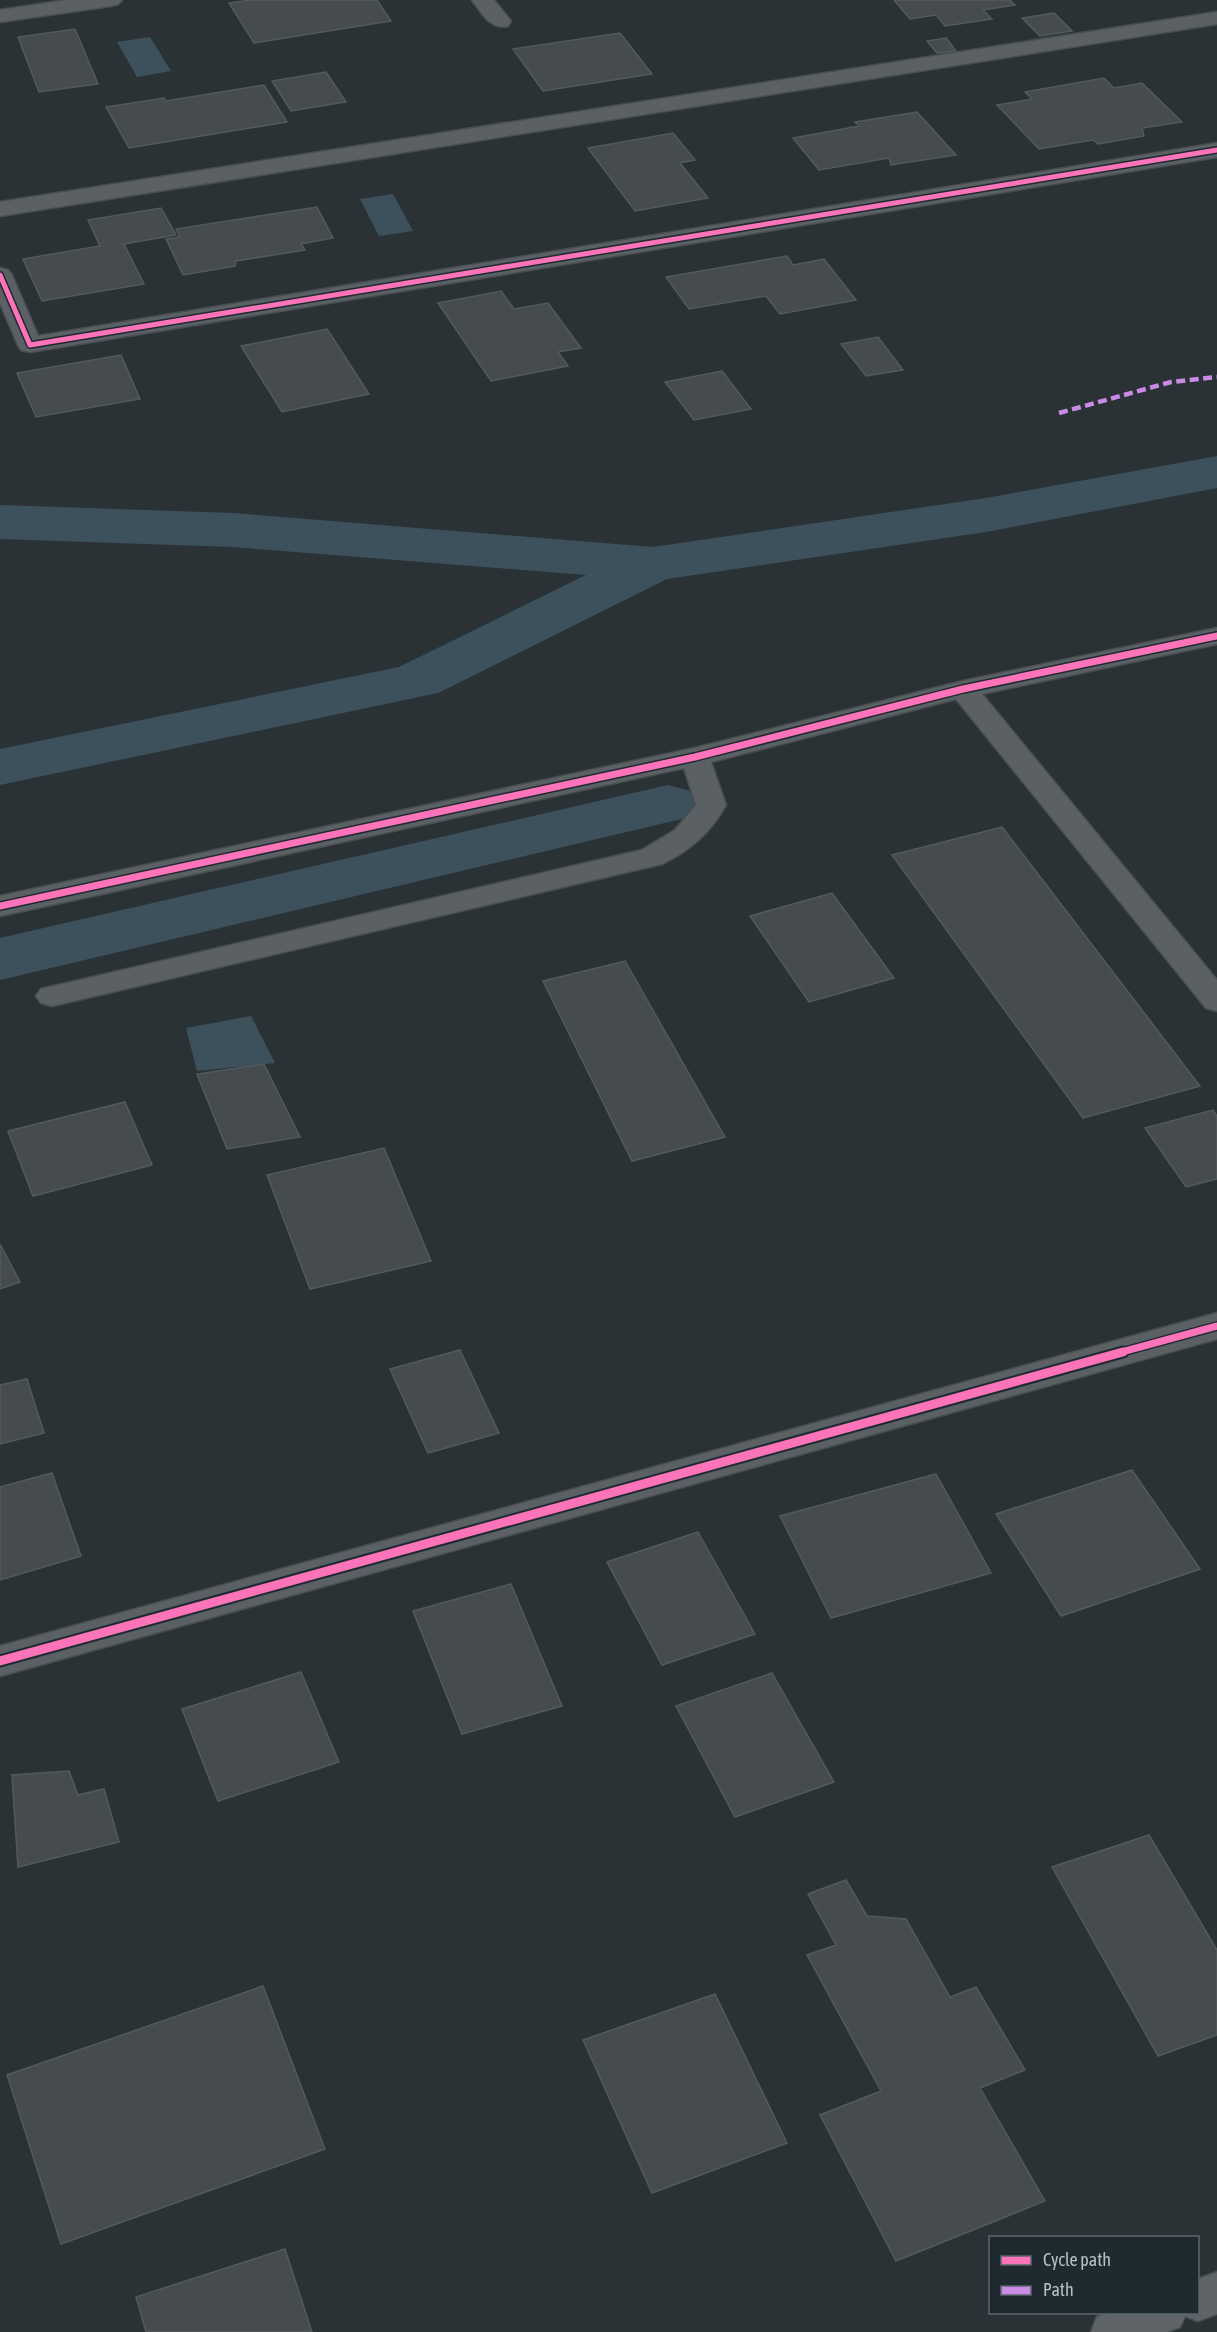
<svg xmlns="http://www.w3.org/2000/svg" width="1217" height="2332" viewBox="0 0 1217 2332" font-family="'Asap Condensed',sans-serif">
<rect width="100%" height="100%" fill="#2b3236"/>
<path fill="#3d515d" d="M150 37 171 71 137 77 117 42Z
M393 194 413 231 379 236 360 199Z
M251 1016 275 1063 197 1071 186 1028Z"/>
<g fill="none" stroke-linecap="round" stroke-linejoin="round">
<path fill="#3d515d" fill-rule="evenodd" d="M1217 456V488L986 532 667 579 438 693 0 785V749L399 667 586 575 233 547 0 539V505L233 513 653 547 986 498Z
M668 785 690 791 699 804 690 817 0 980V938Z"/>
</g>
<path fill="#454b4f" stroke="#535a5d" stroke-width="1.5" d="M251 0H377L391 21 254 43 229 3Z
M894 0H1010L1015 5 983 10 992 19 945 26 936 15 910 19Z
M1054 13 1072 31 1040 36 1022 18Z
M75 29 98 84 39 92 18 37Z
M620 33 652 74 543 91 513 49Z
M946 38 956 51 937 53 927 41Z
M326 72 346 102 291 111 272 81Z
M1104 78 1114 88 1142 83 1182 122 1142 128 1144 136 1098 144 1093 140 1039 149 997 105 1032 99 1025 92Z
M264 85 287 122 129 148 106 107 164 98 166 101Z
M917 112 956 155 891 165 889 158 819 170 793 138 859 126 855 122Z
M673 133 695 160 680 163 708 198 635 211 588 148Z
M317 207 333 238 301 244 305 250 236 261 235 266 183 275 166 239 180 237 176 229Z
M161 208 176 235 124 244 144 284 42 301 23 259 100 246 88 220Z
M787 256 793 265 824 259 856 300 780 314 766 296 689 309 666 277Z
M501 291 514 309 548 303 581 348 558 352 568 366 491 381 438 303Z
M327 329 369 394 282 412 241 346Z
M878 337 903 370 866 376 841 344Z
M121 355 140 399 36 417 17 373Z
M722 371 751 409 694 420 665 382Z
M1002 827 1200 1086 1083 1118 892 855Z
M832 893 894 978 809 1002 750 916Z
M625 961 725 1137 632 1161 543 981Z
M264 1064 300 1137 227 1149 197 1074Z
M125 1102 152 1165 33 1196 8 1131Z
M1213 1110 1217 1116V1179L1186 1187 1145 1128Z
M384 1148 431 1261 310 1289 267 1175Z
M0 1244 20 1282 0 1289Z
M460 1350 499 1433 428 1453 390 1369Z
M27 1379 44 1433 0 1444V1385Z
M1132 1470 1200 1569 1061 1616 996 1514Z
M52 1473 81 1556 0 1580V1487Z
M936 1474 991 1573 831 1618 780 1516Z
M698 1532 755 1634 662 1665 607 1562Z
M511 1584 562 1706 462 1734 413 1611Z
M301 1672 339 1762 218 1801 182 1709Z
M772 1673 834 1782 735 1817 676 1706Z
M69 1771 78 1795 104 1789 119 1842 18 1867 12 1775Z
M1149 1835 1217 1950V2035L1158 2056 1052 1867Z
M846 1880 867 1916 906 1919 950 1997 976 1987 1025 2070 980 2088 1045 2201 896 2261 820 2115 881 2091 807 1955 836 1945 808 1894Z
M263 1986 325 2149 61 2244 7 2075Z
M715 1994 787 2143 652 2193 583 2040Z
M285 2249 312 2332H146L136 2297Z"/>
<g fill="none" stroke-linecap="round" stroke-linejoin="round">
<g stroke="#494e51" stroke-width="3">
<path id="street" d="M67 0H122L118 4 111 6 0 22V10Z
M472 0H494L511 21 508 26C490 30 482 13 472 0Z
M1217 12V24L0 216V202Z
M1217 143V157L30 352 21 350 18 345 0 303V268L8 270 12 275 38 336Z
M1217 628V644L982 694 1217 980V1011L1206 1008 956 699 711 762 726 805C710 833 691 850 662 864L52 1006 41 1003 36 996 41 989 642 850 675 830 696 805 684 768 0 916V896L695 748 963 681Z
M1217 1313V1339L0 1676V1646Z"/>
</g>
<g stroke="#494e51" stroke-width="3">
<path id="secondary" d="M1217 2272V2314L1198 2321 1185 2316 1180 2327 1167 2332H1091L1097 2317 1109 2312H1198V2279Z"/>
</g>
<use href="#street" fill="#5b6064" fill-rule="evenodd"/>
<use href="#secondary" fill="#5f6468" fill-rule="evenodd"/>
<path stroke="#ca8be6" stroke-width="4.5" stroke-dasharray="9 4.5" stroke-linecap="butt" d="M1059 413 1171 382 1217 377"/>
<g stroke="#1f2a30" stroke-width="8">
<path id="cycleway-far2" d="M0 275 30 345 1217 150"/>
</g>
<g stroke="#1f2a30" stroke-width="10">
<path id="cycleway-far1" d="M0 906 695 757 963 689 1217 636
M1118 1353 1217 1326"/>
</g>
<g stroke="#1f2a30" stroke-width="13">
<path id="cycleway" d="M0 1661 1123 1352"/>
</g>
<use href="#cycleway-far2" stroke="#fb73b8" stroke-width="5"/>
<use href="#cycleway-far1" stroke="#fb73b8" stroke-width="7"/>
<use href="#cycleway" stroke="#fb73b8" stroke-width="9"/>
</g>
<rect x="989" y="2236" width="210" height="78" fill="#1f2a30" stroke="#5b666c" stroke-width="1.5"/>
<rect x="1001" y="2256" width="30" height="9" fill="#fb73b8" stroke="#5b666c" stroke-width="1.5"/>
<text x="1043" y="2266" font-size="18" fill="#b6c0c6">Cycle path</text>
<rect x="1001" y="2286" width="30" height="9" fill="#ca8be6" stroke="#5b666c" stroke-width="1.5"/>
<text x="1043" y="2296" font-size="18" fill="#b6c0c6">Path</text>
</svg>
